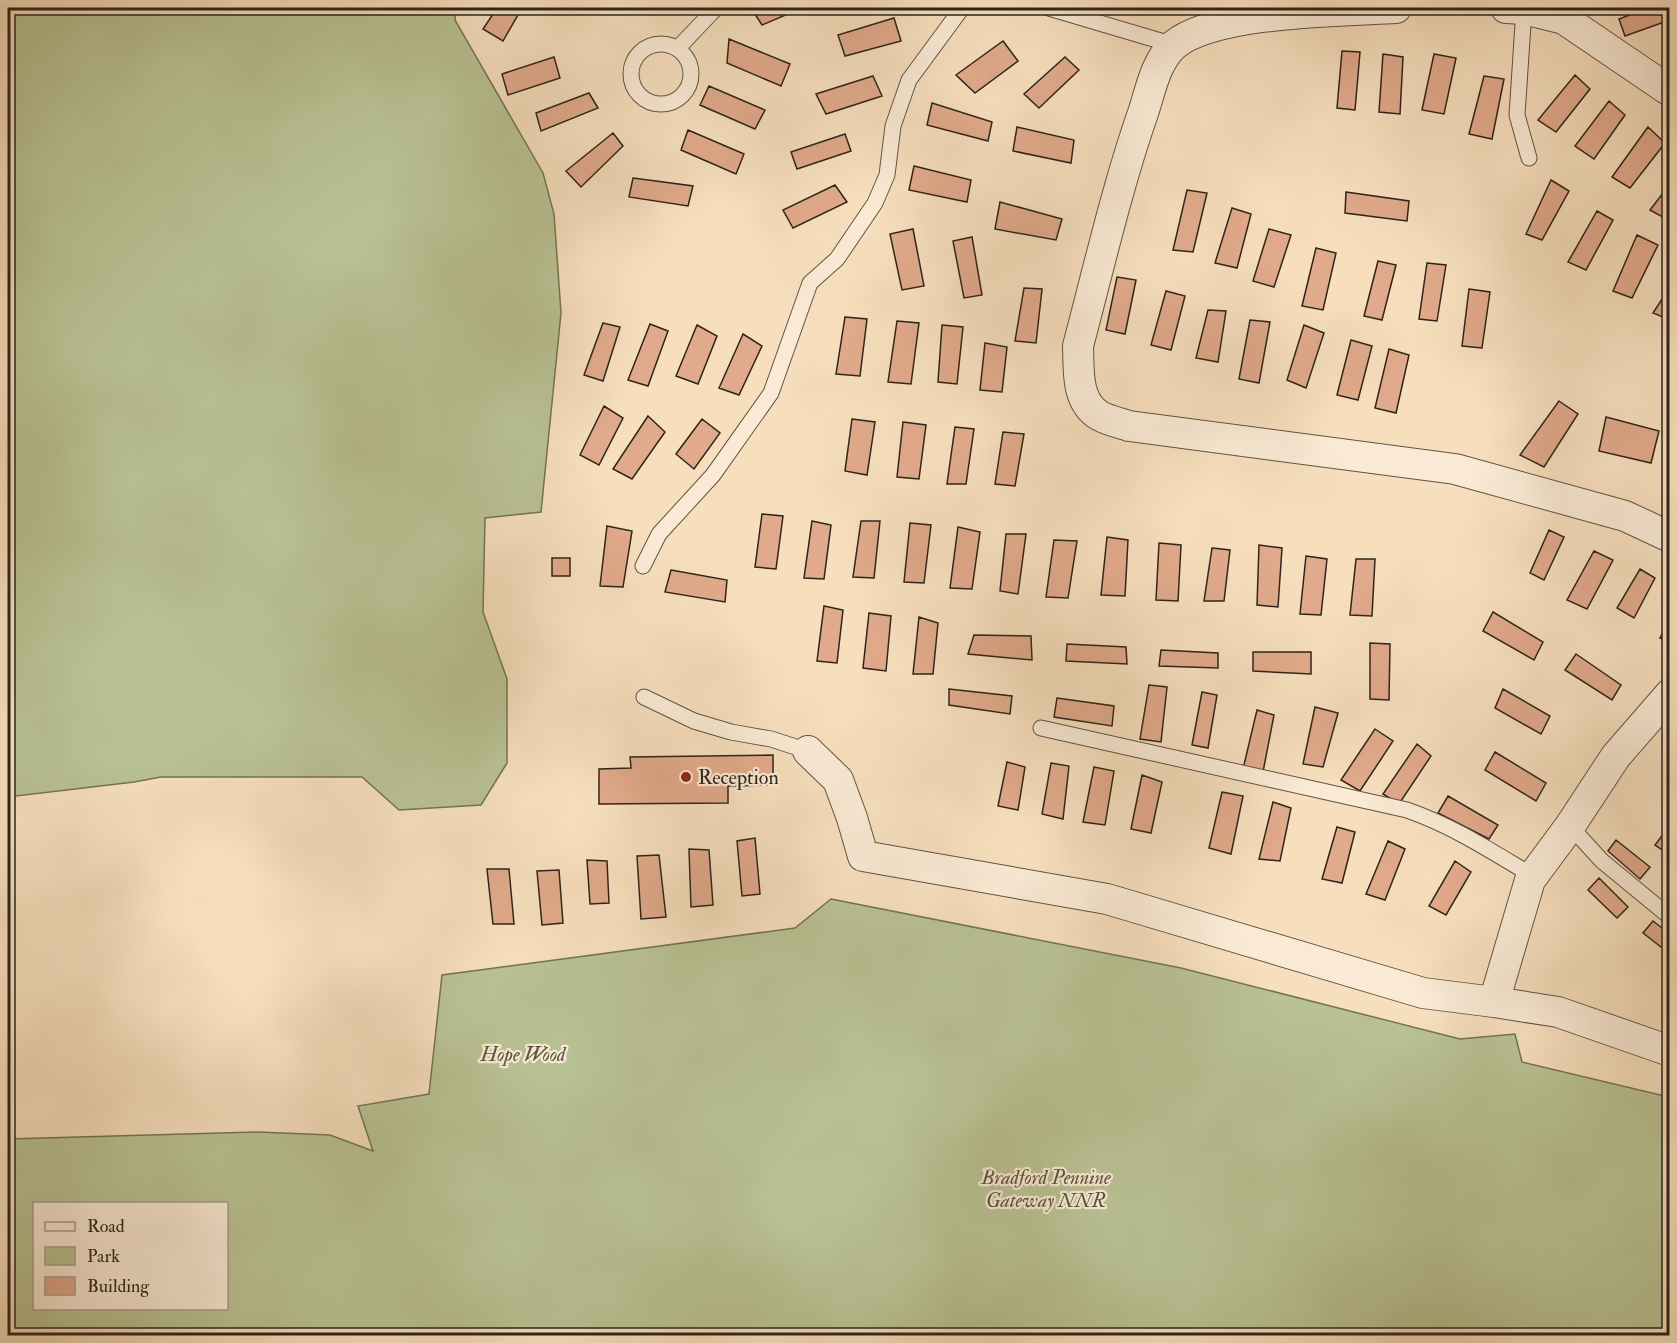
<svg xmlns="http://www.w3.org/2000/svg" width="1677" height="1343" viewBox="0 0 1677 1343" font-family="'IM FELL Double Pica',serif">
<rect width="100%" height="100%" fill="#f7dfbe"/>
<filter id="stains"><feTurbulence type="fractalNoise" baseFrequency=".00333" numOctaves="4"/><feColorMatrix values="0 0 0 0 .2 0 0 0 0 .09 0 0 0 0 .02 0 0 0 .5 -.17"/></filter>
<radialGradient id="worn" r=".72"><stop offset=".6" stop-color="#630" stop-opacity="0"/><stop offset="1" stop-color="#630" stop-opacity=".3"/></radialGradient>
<path fill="#b9c294" stroke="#737356" stroke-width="1.5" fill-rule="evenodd" d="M8 8H456L455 20 543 173 554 214 561 313 541 512 485 518 483 612 507 679V763L481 805 399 810 362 777H161L134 782 8 797Z
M831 899 1181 968 1460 1039 1515 1034 1522 1062 1669 1097V1335H8V1139L258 1132 330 1135 373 1151 358 1106 429 1094 442 975 795 928ZM34 1204H226V1308H34Z"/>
<path fill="#e1aa8c" stroke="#2d2419" stroke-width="1.5" d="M497 8H522L503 41 483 29Z
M751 8H802L762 25Z
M1648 8H1670V20L1625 36 1619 19Z
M894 18 901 41 845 56 838 35Z
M729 39 790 64 781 86 727 63Z
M1003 41 1018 61 975 93 956 75Z
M1342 51 1360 52 1355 110 1337 108Z
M1383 54 1403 57 1400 114 1379 112Z
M1434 54 1456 58 1444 114 1422 110Z
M554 57 560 78 508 95 502 74Z
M1065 57 1079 70 1039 108 1024 94Z
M1575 75 1590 89 1556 132 1538 120Z
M873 76 882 96 826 114 816 94Z
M1484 76 1504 79 1492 139 1469 134Z
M709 86 765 110 755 129 700 105Z
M589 93 598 108 541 131 536 113Z
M1609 101 1625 115 1594 159 1575 146Z
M932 103 992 122 988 141 927 125Z
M1017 127 1074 140 1071 163 1013 151Z
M1648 127 1665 143 1630 188 1612 177Z
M688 130 744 154 736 174 681 150Z
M613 133 623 146 581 187 566 171Z
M845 134 851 151 797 169 791 152Z
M914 166 971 180 967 202 909 190Z
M633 178 693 186 688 206 629 197Z
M1551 180 1569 191 1542 240 1526 234Z
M1670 184V221L1650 210Z
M835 185 847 202 793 228 783 210Z
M1187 190 1207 193 1193 252 1173 250Z
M1346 192 1409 201 1407 221 1345 213Z
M1000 202 1062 219 1056 240 995 229Z
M1232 208 1251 214 1237 268 1215 263Z
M1597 211 1613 220 1586 270 1568 262Z
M913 229 924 286 902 290 890 234Z
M1269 229 1291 235 1274 287 1253 281Z
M1637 235 1658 245 1632 298 1613 291Z
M972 237 982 295 964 298 953 241Z
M1316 248 1336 253 1323 310 1302 306Z
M1378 261 1396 265 1382 320 1364 316Z
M1427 263 1446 265 1437 321 1419 319Z
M1117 277 1136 280 1125 334 1106 330Z
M1670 287V320L1653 313Z
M1024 288 1042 289 1036 343 1015 341Z
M1469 289 1490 292 1482 348 1462 346Z
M1166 291 1185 296 1171 350 1151 345Z
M1208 310 1226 311 1218 362 1196 358Z
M845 317 867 319 860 376 836 374Z
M1250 320 1270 322 1259 383 1239 379Z
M897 321 919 323 911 384 888 382Z
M603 323 620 327 603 381 584 375Z
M650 324 668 331 648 386 628 380Z
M697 325 717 336 698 384 676 376Z
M942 325 963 327 957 384 938 382Z
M1304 325 1324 333 1306 388 1287 380Z
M743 334 762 346 739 395 719 388Z
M1351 340 1372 346 1358 400 1337 395Z
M985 343 1007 347 1002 392 980 390Z
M1389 349 1409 355 1396 413 1375 408Z
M1559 401 1578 414 1544 467 1520 455Z
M604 406 623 418 599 465 580 455Z
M648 416 665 432 632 479 613 469Z
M1606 417 1659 431 1651 463 1599 451Z
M702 419 720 433 694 469 676 454Z
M852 419 875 422 867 475 845 471Z
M903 422 926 425 919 479 897 477Z
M955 427 974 429 966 484H947Z
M1003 432 1024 434 1015 486 995 484Z
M762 514 783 516 776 569 755 567Z
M812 521 831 525 824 579 804 578Z
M861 521H880L874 578 853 577Z
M910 523 931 525 924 583 904 582Z
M607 526 632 531 623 587 600 586Z
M958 527 980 532 972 589 950 588Z
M1549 530 1564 537 1544 580 1530 573Z
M1006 534H1026L1018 594 1000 591Z
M1107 537 1128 540 1125 596 1101 595Z
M1054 540 1077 541 1068 598 1046 597Z
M1159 543 1181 545 1178 601 1156 600Z
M1259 545 1282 548 1278 607 1257 605Z
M1212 548 1230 550 1224 601H1204Z
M1594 551 1613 560 1587 609 1567 600Z
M1306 556 1327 559 1321 615 1300 614Z
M552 558H570V576H552Z
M1356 559H1375L1372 616 1350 615Z
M1640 569 1655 578 1634 618 1617 608Z
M671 570 727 580 725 602 665 592Z
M824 606 843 610 837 663 817 661Z
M1493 612 1543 642 1534 660 1483 631Z
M869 613 891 616 886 671 863 668Z
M919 617 938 623 933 674H913Z
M1670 618V642L1660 638Z
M974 635 1031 636 1032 660 968 654Z
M1370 643 1390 644 1389 700 1370 699Z
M1067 644 1126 647 1127 664 1066 661Z
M1161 650 1218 653V668L1159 666Z
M1253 652H1311V674L1253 671Z
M1576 654 1621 685 1612 700 1565 670Z
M1149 685 1167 687 1161 742 1140 739Z
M949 689 1012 696 1010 714 949 705Z
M1503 689 1550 716 1541 734 1495 708Z
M1202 692 1217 695 1208 748 1192 745Z
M1057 698 1114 706 1112 726 1054 717Z
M1315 707 1338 713 1323 767 1303 764Z
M1257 710 1274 715 1263 772 1243 769Z
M1375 729 1393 741 1360 791 1341 780Z
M1417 744 1431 756 1399 804 1383 794Z
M1495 752 1546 783 1536 801 1485 770Z
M773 755V785L728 786V803L599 804V769L631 768 630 757Z
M1007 762 1025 767 1018 810 998 806Z
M1051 763 1069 766 1063 819 1042 814Z
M1094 767 1114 771 1105 825 1083 822Z
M1142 775 1162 782 1151 833 1131 829Z
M1222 792 1243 796 1231 854 1209 848Z
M1448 796 1498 825 1489 839 1438 813Z
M1273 802 1291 808 1280 861 1259 859Z
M1670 825V855L1655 845Z
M1337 827 1355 832 1342 883 1322 879Z
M755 838 760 894 742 896 737 841Z
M1616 840 1650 867 1640 879 1608 851Z
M1388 841 1405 849 1385 900 1366 894Z
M689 849 709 850 713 905 691 907Z
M659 855 666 917 641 919 637 856Z
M587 860 607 861 609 903 590 904Z
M1455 861 1471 872 1446 915 1429 906Z
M487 869H509L514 924H493Z
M559 870 563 923 542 925 537 871Z
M1599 878 1628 907 1617 918 1588 890Z
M1653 921 1670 934V954L1643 933Z"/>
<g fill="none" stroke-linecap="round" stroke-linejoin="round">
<g stroke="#605342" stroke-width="17">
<path id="lane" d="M1049 8 1174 45
M1524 9 1517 115 1529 158
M631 74a30 30 0 1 1 60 0a30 30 0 1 1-60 0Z
M678 48 716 8
M643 566 659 534 713 475 771 393 810 283 837 259 875 203 887 175 893 126 909 80 962 8
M644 697 694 721 731 732 771 739 808 751
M1041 728 1407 810C1453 826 1491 851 1533 876
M1570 826 1602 861 1670 917"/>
</g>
<g stroke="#605342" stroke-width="32">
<path id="street" d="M1396 8C1342 11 1215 11 1174 45 1156 61 1151 88 1144 110 1117 187 1099 267 1078 346 1079 370 1076 399 1097 414 1105 420 1120 423 1129 426L1455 469 1625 516 1670 537
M1506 8 1524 9 1564 19 1670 91
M808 751 838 780 852 818 863 856 1107 899 1423 993 1494 1002 1558 1012 1670 1051
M1494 1002 1530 880 1570 826 1616 756 1670 694"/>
</g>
<use href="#lane" stroke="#faead5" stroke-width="15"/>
<use href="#street" stroke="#faead5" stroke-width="30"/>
</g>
<circle fill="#8f2418" stroke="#faead5" stroke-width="2" cx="686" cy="777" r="6"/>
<g text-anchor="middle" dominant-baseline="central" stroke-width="4.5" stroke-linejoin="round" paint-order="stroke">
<g font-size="20" fill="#2d2419" stroke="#faead5" text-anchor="start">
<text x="698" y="777">Reception</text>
</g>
<g font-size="20" font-style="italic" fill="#57533e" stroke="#faead5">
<text x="523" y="1054">Hope Wood</text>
<text x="1046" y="1177">Bradford Pennine<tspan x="1046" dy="23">Gateway NNR</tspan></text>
</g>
</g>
<rect width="1677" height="1343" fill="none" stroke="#f7dfbe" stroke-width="30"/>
<rect x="9" y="9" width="1659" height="1325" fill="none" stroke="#2d2419" stroke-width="3"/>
<rect x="15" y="15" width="1647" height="1313" fill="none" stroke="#2d2419" stroke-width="1.5"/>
<rect x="33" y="1202" width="195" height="108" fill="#faead5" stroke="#a89b8a" stroke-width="1.5"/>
<rect x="45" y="1222" width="30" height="9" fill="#faead5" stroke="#a89b8a" stroke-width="1.5"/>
<text x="87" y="1232" font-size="18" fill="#2d2419">Road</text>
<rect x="45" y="1247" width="30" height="18" fill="#b9c294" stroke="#a89b8a" stroke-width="1.5"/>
<text x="87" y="1262" font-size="18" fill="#2d2419">Park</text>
<rect x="45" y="1277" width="30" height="18" fill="#e1aa8c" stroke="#a89b8a" stroke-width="1.5"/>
<text x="87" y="1292" font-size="18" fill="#2d2419">Building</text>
<rect width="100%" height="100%" filter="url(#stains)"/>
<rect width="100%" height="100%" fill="url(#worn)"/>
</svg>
